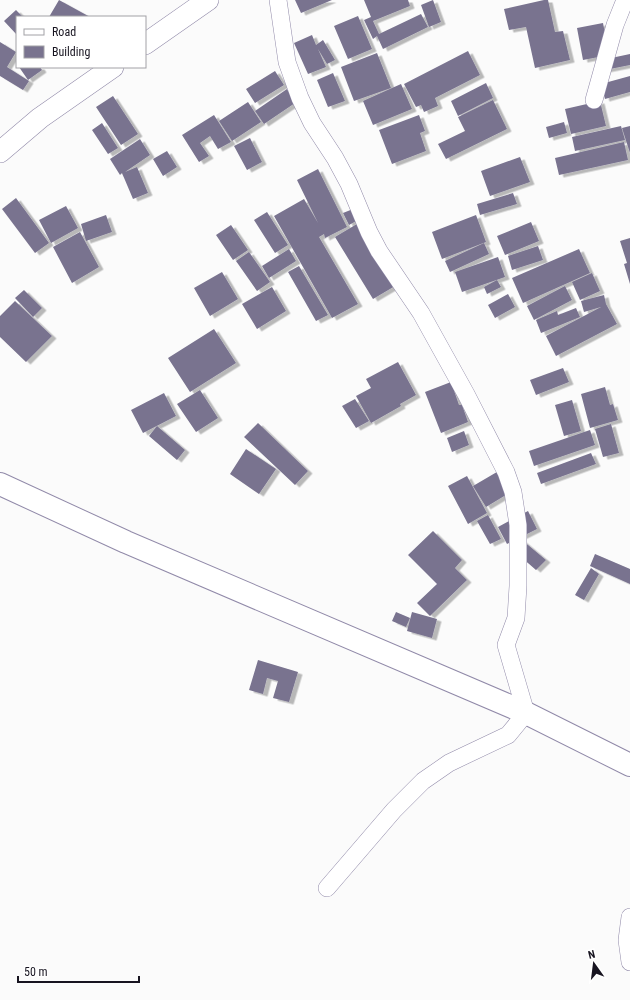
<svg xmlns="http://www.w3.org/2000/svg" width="630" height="1000" viewBox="0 0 630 1000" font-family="'Roboto Condensed',sans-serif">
<defs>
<filter id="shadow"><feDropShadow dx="4.5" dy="2.5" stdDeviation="0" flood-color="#0004"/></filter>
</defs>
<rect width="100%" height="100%" fill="#fbfbfb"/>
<path fill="#79738f" filter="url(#shadow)" d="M59 0 90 17H49Z
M295 0H332L301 13Z
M364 0H408L410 6 373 21 379 34 421 14 428 27 383 49 377 36 373 39 364 20 371 17Z
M433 0 441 22 429 27 421 5Z
M544 0H548L555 32 563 31 570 60 535 68 526 27 509 30 504 9Z
M16 10 23 17H17V35L4 21Z
M358 16 372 49 348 59 334 26Z
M603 23 609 55 583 60 577 28Z
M312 35 316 45 323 40 335 60 327 64 318 49 326 67 308 74 294 43Z
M0 42 16 52 7 67 29 81 23 90 0 76Z
M468 51 480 75 435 98 438 106 424 112 421 105 416 107 404 84Z
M377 53 391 88 354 101 341 67Z
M630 54V65L600 71 597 61Z
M19 67H40L42 70 28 80Z
M275 71 284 85 255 103 246 89Z
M333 73 345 101 328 107 317 80Z
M630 76V92L605 99 601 84Z
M486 83 493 98 458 116 451 101Z
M401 84 412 109 373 125 363 101Z
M287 89 295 103 264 124 255 111Z
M113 96 138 134 121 145 96 107Z
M493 100 507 129 446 159 438 144 465 131 458 117Z
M600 101 606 126 571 134 565 109Z
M248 102 261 122 232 141 219 121Z
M214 115 231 142 218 149 210 136 200 143 209 156 199 162 182 135Z
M419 115 425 131 420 133 426 151 392 164 379 130Z
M564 122 567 133 549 138 546 127Z
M102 123 118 148 108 154 92 130Z
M621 126 625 140 575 151 572 137Z
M630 126V153L622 128Z
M250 138 262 162 247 170 234 146Z
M140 139 150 155 125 172 137 167 148 193 133 199 122 173 120 175 110 159Z
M624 142 628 160 559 175 555 158Z
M167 151 177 167 163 176 153 159Z
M520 157 530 182 490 196 481 171Z
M318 169 347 227 325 238 324 234 319 237 358 304 332 318 274 216 304 199 318 223 297 180Z
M513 193 517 204 480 215 477 204Z
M16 198 49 243 35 253 2 209Z
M66 206 78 228 51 243 39 220Z
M353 209 358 220 349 225 343 213Z
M267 212 288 245 275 253 254 220Z
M106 215 112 232 86 241 81 224Z
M476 215 486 242 442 259 432 232Z
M531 222 539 241 505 255 497 236Z
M357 224 395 286 373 299 335 237Z
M231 225 248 250 233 260 216 235Z
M80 232 99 267 72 283 53 247Z
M630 238V284L624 264 627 263 620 241Z
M484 243 489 254 450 272 445 261Z
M538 246 543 260 512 270 508 256Z
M289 249 296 261 269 278 262 266Z
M579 249 590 273 523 303 512 278Z
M249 252 270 282 257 291 236 261Z
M498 257 505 277 462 292 455 272Z
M299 266 328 315 316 321 288 272Z
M222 272 238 299 210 316 194 288Z
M592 273 600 291 580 300 572 282Z
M497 280 501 287 487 294 484 287Z
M565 286 572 300 534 320 527 306Z
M272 287 286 311 257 329 242 304Z
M24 290 42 308 33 317 15 298Z
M508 294 515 307 495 318 488 305Z
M604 295 606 304 617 324 556 356 546 336 601 307 584 312 581 301Z
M15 301 52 336 26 362 0 337V316Z
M576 308 580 317 541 333 536 320 557 311 558 315Z
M214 329 236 363 190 392 168 358Z
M398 362 416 395 400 404 401 406 371 423 356 396 371 388 366 379Z
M563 368 569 382 536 395 530 380Z
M451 382 459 405H462L468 422 441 433 425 392Z
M605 387 610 405 613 404 618 420 590 428 581 394Z
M200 390 218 418 196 432 177 404Z
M164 393 176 416 143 433 131 410Z
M355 399 369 421 356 428 342 406Z
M572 400 581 431 564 436 555 405Z
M258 423 308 471 295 485 244 437Z
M611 424 619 453 603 457 595 429Z
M157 426 185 450 177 460 149 436Z
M590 430 595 445 534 466 529 451Z
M464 431 469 445 452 452 447 438Z
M246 449 276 469 259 494 230 474Z
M591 453 596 464 541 484 537 473Z
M502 469 514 490 486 507 473 486Z
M467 476 487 513 468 524 448 486Z
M528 511 537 529 507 544 498 527Z
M488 515 501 539 490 544 477 521Z
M433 531 462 560 455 568 467 580 430 616 417 603 437 584 408 555Z
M522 540 546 560 536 570 513 550Z
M595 554 630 569V584L590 566Z
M591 568 599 574 584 600 575 595Z
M396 612 410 618 406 627 392 621Z
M412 612 437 619 432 638 407 631Z
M258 660 298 672 289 702 273 698 278 681 267 678 263 694 249 690Z"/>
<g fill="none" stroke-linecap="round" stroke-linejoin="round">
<g stroke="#918aa9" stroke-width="18">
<path id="minor" d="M278 0 287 62 300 98 312 123 335 158 349 184 369 232 379 251 421 313 466 394 506 472 513 492 518 525V586L516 618 506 645 526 713 508 735 449 763 423 781 394 810 327 888
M594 100 615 25 625 0
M630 917 627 940 630 962"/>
</g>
<g stroke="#918aa9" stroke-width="22">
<path id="tertiary" d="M145 44 208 0
M0 152 40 118 113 67"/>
</g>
<g stroke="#918aa9" stroke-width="24">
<path id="secondary" d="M0 484 126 542 526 713 630 765"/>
</g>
<use href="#minor" stroke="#fff" stroke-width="17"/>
<use href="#tertiary" stroke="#fff" stroke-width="21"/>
<use href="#secondary" stroke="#fff" stroke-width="22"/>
</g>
<rect x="16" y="16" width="130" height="52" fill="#ffffff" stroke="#a2a1a6"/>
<rect x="24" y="29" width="20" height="6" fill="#ffffff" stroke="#a2a1a6"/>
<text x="52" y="36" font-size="12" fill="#171420">Road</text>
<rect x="24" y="46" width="20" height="12" fill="#79738f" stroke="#a2a1a6"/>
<text x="52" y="56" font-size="12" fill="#171420">Building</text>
<g transform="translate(594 964) rotate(346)" stroke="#ffffff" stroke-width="3" paint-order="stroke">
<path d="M0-3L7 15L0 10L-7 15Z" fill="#171420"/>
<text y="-6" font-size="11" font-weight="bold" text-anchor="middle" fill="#171420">N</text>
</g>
<path d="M18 976v6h121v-6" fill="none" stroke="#171420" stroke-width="2"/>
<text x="24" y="976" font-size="12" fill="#171420" stroke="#ffffff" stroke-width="3" paint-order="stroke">50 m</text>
</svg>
